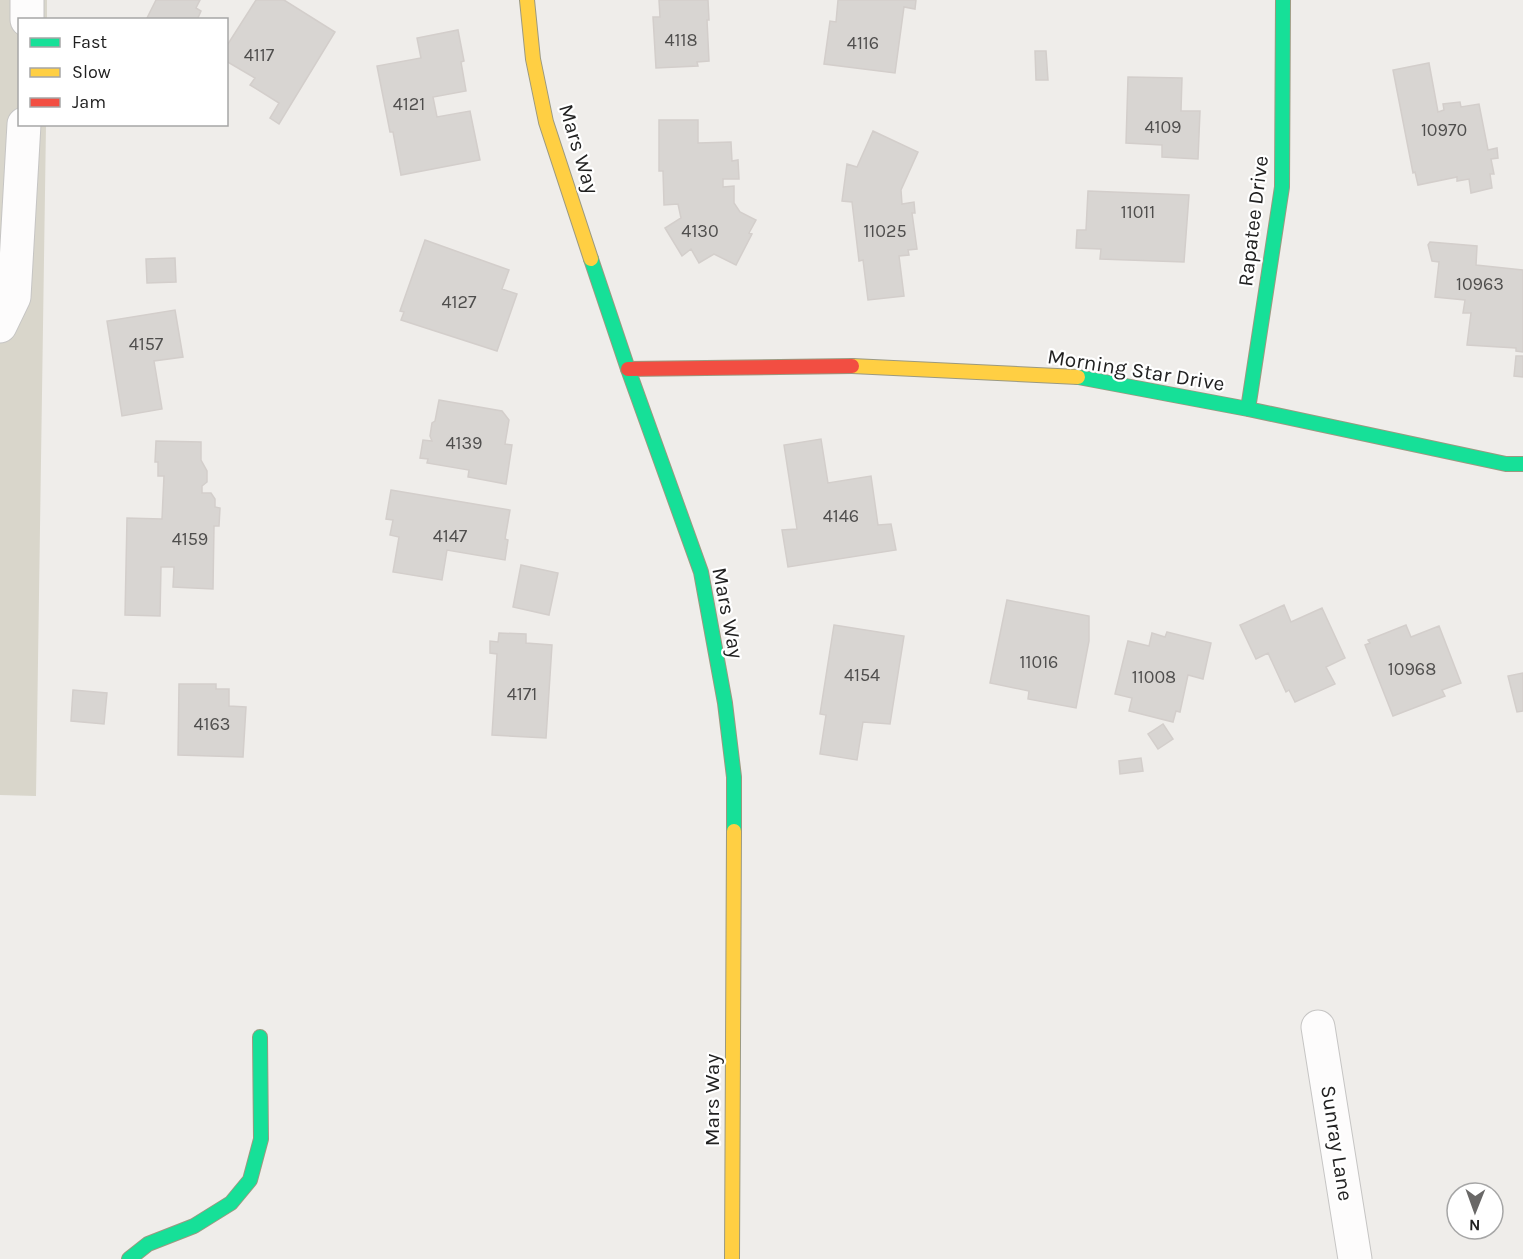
<svg xmlns="http://www.w3.org/2000/svg" width="1523" height="1259" viewBox="0 0 1523 1259" font-family="Karla,sans-serif">
<rect width="100%" height="100%" fill="#efedea"/>
<path fill="#d9d6cb" d="M0 0H47V19L20 20V124L46 125 36 796 0 795Z"/>
<path fill="#d8d5d2" stroke="#d3cecb" stroke-width="1.5" d="M156 0H200L196 8 201 11 197 20H146Z
M256 0H284L335 32 279 124 270 118 279 103 250 85 255 78 226 61V47Z
M659 0H708L709 20H707L709 61 697 62 698 66 656 68 653 17H660Z
M838 0H916L915 9 904 7 895 73 824 64 830 21 836 22Z
M458 30 464 61 461 62 466 91 433 97 437 117 470 111 480 160 401 175 393 132H390L377 66 421 58 417 38Z
M1035 51H1046L1048 80H1036Z
M1429 63 1438 112 1444 110 1443 104 1460 102 1461 107 1479 104 1488 150 1497 148 1498 158 1491 159 1494 174H1490L1492 188 1471 193 1469 179 1457 181V177L1418 185 1415 172 1413 173 1393 70Z
M1128 77 1182 78 1181 111H1200L1198 159 1162 157V145L1126 143Z
M659 120H698V143L731 142 732 161 738 160 739 179H723V187L734 186V203L740 212 756 220 749 233 752 234 736 265 714 254 699 263 691 249 682 256 665 228 681 218 678 204 664 205 663 171H659Z
M873 131 918 152 901 190 902 204 914 202 915 213H912L917 249 908 250 909 255 899 256 904 296 868 300 863 260 859 261 852 202 842 201 847 164 857 167Z
M1088 191 1189 195 1184 262 1100 259 1101 249 1076 248 1077 230H1086Z
M425 240 509 270 502 289 517 294 497 351 401 320 404 312 400 311Z
M1430 242 1477 246 1476 265 1523 270V352L1516 351V348L1467 345 1471 313H1463L1465 300 1435 297 1439 262 1432 261 1428 245Z
M175 258 176 282 147 283 146 259Z
M175 310 183 357 154 361 162 409 122 416 107 321Z
M1516 356H1523V377L1514 376Z
M439 400 502 411 509 420 505 444 512 445 506 484 468 477 469 470 427 463 428 459 420 458 423 440 432 441 430 436 432 423 435 421Z
M821 439 828 483 871 476 878 525 891 524 896 550 788 567 782 530 797 529 784 445Z
M156 441 201 442V460L207 471V482L202 486V493H211L215 499V507L220 508 219 526H214L213 589 173 587 174 567H161L160 616 125 615 127 518 162 519 164 476H158V462H155Z
M391 490 510 510 505 539 508 540 505 560 447 550 442 580 393 572 399 537 390 535 393 520 386 519Z
M521 565 558 573 549 615 513 607Z
M1007 600 1089 616V641L1076 708 1028 699 1029 691 990 683Z
M1284 605 1291 622 1322 608 1345 658 1326 667 1335 684 1295 702 1289 690 1286 692 1268 653 1256 659 1240 625Z
M834 625 904 636 890 724 863 722 857 760 820 754 826 715 820 714Z
M1406 625 1411 637 1439 626 1461 683 1442 690 1445 696 1393 716 1365 645 1370 643 1368 640Z
M1167 632 1211 643 1203 679 1188 675 1180 712 1176 711 1173 722 1129 711 1132 698 1115 694 1128 641 1149 646 1152 633 1165 637Z
M499 633 526 634V643L552 645 546 738 492 735 497 654 490 653V641L498 642Z
M1523 673V711L1517 712 1508 676Z
M179 684H216V689H229V706L246 707 243 757 178 755Z
M73 690 107 693 104 724 71 721Z
M1163 724 1173 739 1158 749 1148 734Z
M1141 758 1143 771 1120 774 1119 761Z"/>
<g fill="none" stroke-linecap="round" stroke-linejoin="round">
<g stroke="#c6c5c4" stroke-width="35">
<path id="street" d="M27 20V0
M0 326 14 297 24 124
M1318 1027 1355 1259"/>
</g>
<g stroke="#9b9980" stroke-width="16">
<path id="fast" d="M591 259 628 369 701 572 725 703 734 777V831
M1078 377 1248 409 1506 464H1523
M1248 409 1282 187 1283 0
M129 1259 148 1244 194 1226 231 1203 250 1180 261 1139 260 1037"/>
</g>
<g stroke="#9b9980" stroke-width="16">
<path id="slow" d="M527 0 533 59 546 122 591 259
M852 366 1078 377
M732 1259 734 831"/>
</g>
<g stroke="#9b9980" stroke-width="16">
<path id="jam" d="M628 369 852 366"/>
</g>
<use href="#street" stroke="#fdfcfc" stroke-width="33"/>
<use href="#fast" stroke="#16e098" stroke-width="14"/>
<use href="#slow" stroke="#ffcf43" stroke-width="14"/>
<use href="#jam" stroke="#f24e42" stroke-width="14"/>
</g>
<g text-anchor="middle" dominant-baseline="central" stroke-width="4.5" stroke-linejoin="round" paint-order="stroke">
<g font-size="18" fill="#4f4e4d">
<text x="681" y="40">4118</text>
<text x="863" y="43">4116</text>
<text x="259" y="55">4117</text>
<text x="409" y="104">4121</text>
<text x="1163" y="127">4109</text>
<text x="1444" y="130">10970</text>
<text x="1138" y="212">11011</text>
<text x="700" y="231">4130</text>
<text x="885" y="231">11025</text>
<text x="1480" y="284">10963</text>
<text x="459" y="302">4127</text>
<text x="146" y="344">4157</text>
<text x="464" y="443">4139</text>
<text x="841" y="516">4146</text>
<text x="450" y="536">4147</text>
<text x="190" y="539">4159</text>
<text x="1039" y="662">11016</text>
<text x="1412" y="669">10968</text>
<text x="862" y="675">4154</text>
<text x="1154" y="677">11008</text>
<text x="522" y="694">4171</text>
<text x="212" y="724">4163</text>
</g>
<g font-size="21" fill="#212121" stroke="#fff">
<text transform="translate(579 149) rotate(73)">Mars Way</text>
<text transform="translate(1253 221) rotate(-83)">Rapatee Drive</text>
<text transform="translate(1136 370) rotate(9)">Morning Star Drive</text>
<text transform="translate(728 613) rotate(79)">Mars Way</text>
<text transform="translate(712 1100) rotate(-90)">Mars Way</text>
<text transform="translate(1337 1143) rotate(81)">Sunray Lane</text>
</g>
</g>
<rect x="18" y="18" width="210" height="108" fill="#ffffff" stroke="#a6a6a6" stroke-width="1.5"/>
<rect x="30" y="38" width="30" height="9" fill="#16e098" stroke="#a6a6a6" stroke-width="1.5"/>
<text x="72" y="48" font-size="18" fill="#212121">Fast</text>
<rect x="30" y="68" width="30" height="9" fill="#ffcf43" stroke="#a6a6a6" stroke-width="1.5"/>
<text x="72" y="78" font-size="18" fill="#212121">Slow</text>
<rect x="30" y="98" width="30" height="9" fill="#f24e42" stroke="#a6a6a6" stroke-width="1.5"/>
<text x="72" y="108" font-size="18" fill="#212121">Jam</text>
<g transform="translate(1475 1211) rotate(181)"><circle r="28" fill="#ffffff" stroke="#a6a6a6" stroke-width="1.5"/>
<path d="M0-4.5L10 22L0 15L-10 22Z" fill="#696867"/>
<text y="-9" font-size="16" font-weight="bold" text-anchor="middle" fill="#212121">N</text>
</g>
</svg>
